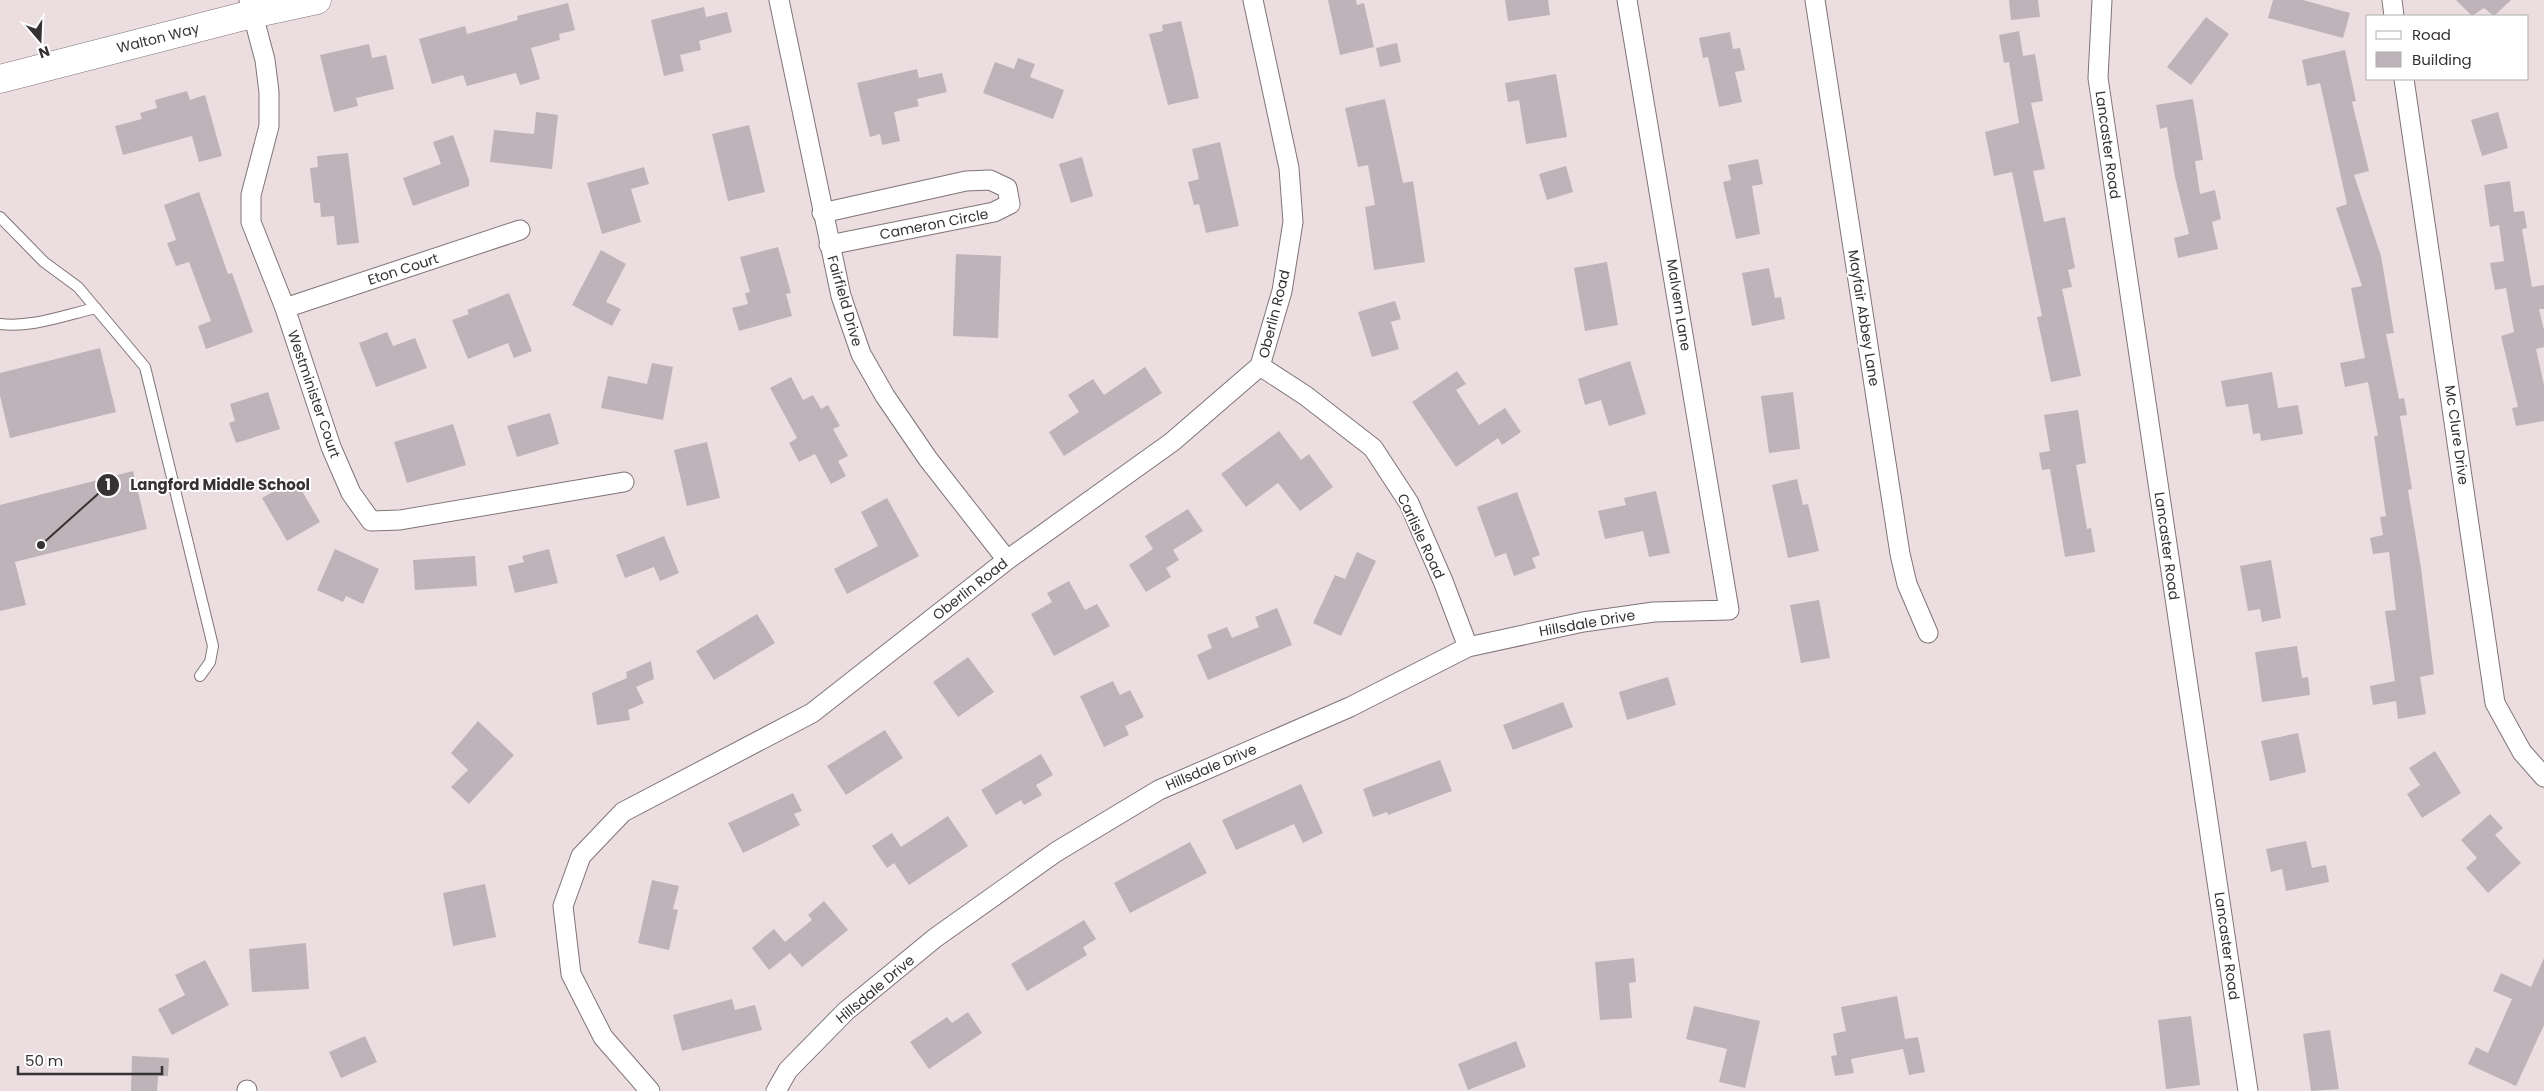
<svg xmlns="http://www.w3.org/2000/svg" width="2544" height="1091" viewBox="0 0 2544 1091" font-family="Poppins,sans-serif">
<rect width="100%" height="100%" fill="#ecdee0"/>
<path fill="#beb3b8" d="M1328 0H1356L1357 5 1364 3 1374 47 1340 55Z
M1505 0H1548L1550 15 1508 21Z
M2009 0H2038L2040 17 2011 20Z
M2273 0H2303L2350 13 2343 38 2268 18Z
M2456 0H2511L2494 16 2484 8 2472 16Z
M568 3 575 30 559 34 560 40 531 48 540 79 520 85 516 73 467 86 463 75 432 84 419 39 465 26 467 34 518 20 517 16Z
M704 7 706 17 727 12 732 32 699 41 701 50 680 55 684 71 664 76 651 20Z
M2206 17 2229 34 2191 85 2167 67Z
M1181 21 1199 98 1168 105 1149 34 1163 31 1162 25Z
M2019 31 2023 56 2035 54 2043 101 2031 103 2045 169 2033 171 2044 222 2065 217 2075 268 2068 270 2072 287 2062 289 2081 376 2051 382 2037 317 2042 316 2012 172 1994 176 1985 132 2019 123 2009 62 2004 63 1999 35Z
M1730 32 1733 49 1740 48 1745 70 1735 72 1742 102 1719 107 1708 57 1703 58 1699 38Z
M1397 43 1401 62 1380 67 1376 48Z
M369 44 372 58 386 55 394 89 356 98 358 106 334 112 320 55Z
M2345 50 2356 101 2352 102 2369 171 2354 175 2381 256 2394 333 2386 334 2399 399 2404 398 2407 415 2400 416 2412 489 2408 490 2421 568 2434 674 2420 677 2426 714 2398 719 2396 701 2373 705 2370 686 2395 681 2385 611 2396 610 2389 552 2373 554 2370 538 2383 535 2380 517 2386 516 2374 436H2378L2368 382 2345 387 2340 363 2365 358 2351 288 2362 286 2336 208 2347 204 2320 83 2307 86 2302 60Z
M1018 58 1035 64 1030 77 1064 90 1053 119 983 93 995 62 1014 69Z
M917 69 919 78 942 73 947 92 917 99 919 106 894 112 900 141 882 145 880 134 870 137 857 83Z
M1556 74 1567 137 1526 144 1519 100 1508 102 1505 83Z
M187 91 190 100 205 95 222 156 199 162 192 136 123 155 115 126 142 119 140 113 157 108 155 100Z
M1385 99 1403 183 1413 181 1425 262 1374 270 1365 207 1375 205 1368 165 1358 167 1345 108Z
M2193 99 2203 160 2195 161 2200 194 2215 190 2221 219 2212 222 2218 249 2178 258 2174 238 2189 234 2175 177 2167 127 2160 129 2156 105Z
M536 112 558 115 552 169 490 162 494 130 534 134Z
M2498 112 2508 148 2482 156 2471 120Z
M749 125 765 192 728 201 712 134Z
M453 135 469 180V186L413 206 403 178 441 164 433 142Z
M1220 142 1239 226 1206 233 1199 204 1194 205 1188 182 1199 179 1192 149Z
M348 153 359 243 337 245 334 216 321 217 320 203H314L310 168 318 167 317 156Z
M1082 157 1093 196 1071 203 1059 164Z
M1758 159 1763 184 1752 186 1760 234 1736 239 1723 182 1731 180 1728 165Z
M1566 166 1573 192 1547 200 1539 174Z
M644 167 649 184 631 189 641 222 602 234 587 183Z
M2510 181 2514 212 2524 211 2527 228 2522 229 2532 287 2544 285V309H2539L2544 330V347L2536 349 2544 385V421L2516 426 2512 408 2518 407 2501 336 2514 332 2506 288 2495 290 2490 263 2504 261 2499 225 2490 227 2484 185Z
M199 192 228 274 232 273 253 332 206 349 198 326 211 321 189 262 176 266 167 243 176 240 164 205Z
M778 247 791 293 786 294 792 316 739 331 732 308 748 304 745 293 750 292 740 257Z
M601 250 626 264 606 302 621 309 612 326 572 305Z
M956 254 1001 256 998 338 953 336Z
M1607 262 1618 325 1585 331 1574 268Z
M1769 268 1775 298 1781 297 1785 319 1752 326 1742 273Z
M509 293 532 351 514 358 508 343 468 359 452 320 469 314 467 310Z
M1395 301 1401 319 1391 322 1399 349 1372 357 1358 312Z
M387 332 393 346 415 338 427 368 376 387 359 343Z
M100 348 116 412 10 438 0 396V373Z
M1630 361 1646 414 1609 426 1601 400 1585 405 1578 379Z
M652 363 673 367 663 420 601 408 608 376 647 384Z
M1145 367 1162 393 1064 456 1049 432 1079 412 1068 395 1093 379 1104 395Z
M1457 371 1466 384 1456 390 1479 425 1505 408 1521 432 1502 445 1498 438 1456 467 1412 402Z
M2272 372 2278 408 2298 405 2303 434 2261 441 2260 433 2253 434 2248 404 2226 407 2221 381Z
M791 377 803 400 813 395 821 409 828 405 840 426 833 429 848 456 838 461 846 476 831 484 815 454 799 462 789 443 797 438 770 388Z
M268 392 280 429 236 443 229 423 235 421 230 404Z
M1793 392 1800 449 1769 453 1761 396Z
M2078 410 2086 463 2076 465 2087 529 2091 528 2095 552 2065 557 2050 469 2042 470 2039 453 2050 451 2044 415Z
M550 413 559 444 517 457 507 426Z
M453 424 466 465 407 483 394 442Z
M1279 431 1301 460 1309 454 1333 487 1300 511 1278 483 1246 507 1221 474Z
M707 442 720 498 687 506 674 450Z
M133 471 147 529 15 562 26 605 0 611V505Z
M295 479 320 522 287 541 262 498Z
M1797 479 1803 505 1808 504 1819 551 1788 558 1772 485Z
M1656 491 1670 553 1649 557 1643 531 1605 539 1598 511 1626 505 1624 498Z
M1517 492 1540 555 1532 558 1536 568 1514 576 1506 553 1495 557 1477 507Z
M887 498 919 556 847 594 834 569 878 546 861 512Z
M1188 509 1203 531 1173 550 1179 560 1166 568 1171 577 1146 592 1129 565 1153 549 1145 536Z
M664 536 679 573 660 581 654 567 625 578 616 555Z
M335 549 379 569 363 604 346 596 343 602 317 590Z
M549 549 558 583 515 593 508 566 524 562 522 556Z
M1357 552 1376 561 1341 636 1313 623 1335 575 1345 579Z
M475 556 477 586 415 590 413 560Z
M2271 560 2281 618 2262 622 2260 609 2248 611 2240 566Z
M1069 581 1085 610 1097 604 1110 626 1054 656 1031 614 1052 602 1047 593Z
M1819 600 1830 658 1801 663 1790 605Z
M1277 608 1292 645 1208 680 1197 655 1212 648 1207 635 1227 627 1232 638 1259 627 1255 617Z
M757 614 775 643 714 680 696 651Z
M2297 646 2302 678 2308 677 2310 695 2262 702 2255 652Z
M968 657 994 692 958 717 933 682Z
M651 661 654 679 636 687 644 703 628 710 630 720 597 725 592 693 627 678 626 672Z
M1668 677 1676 705 1627 720 1619 692Z
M1113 681 1120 695 1130 690 1144 717 1125 726 1129 735 1104 747 1080 696Z
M1563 702 1573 727 1513 750 1503 725Z
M478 721 514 755 469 804 451 787 468 770 451 753Z
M885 730 903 758 846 795 827 766Z
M2298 733 2306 772 2270 781 2261 741Z
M2435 751 2461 793 2422 818 2407 794 2420 785 2409 768Z
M1041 754 1053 775 1036 785 1042 795 1024 805 1021 800 996 815 981 790Z
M1440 760 1452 791 1388 815 1387 812 1373 817 1363 789Z
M1301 784 1323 833 1303 843 1294 824 1236 850 1222 820Z
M793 793 802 811 794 814 800 825 743 853 728 823Z
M2490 814 2503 828 2495 835 2521 863 2488 893 2466 868 2477 858 2461 840Z
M948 816 968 846 909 885 894 863 887 868 872 846 892 833 901 847Z
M2306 841 2312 868 2326 865 2329 882 2286 891 2282 869 2271 872 2266 849Z
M1190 842 1207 873 1130 913 1114 883Z
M652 880 679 886 673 909 678 910 669 950 638 943Z
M485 884 496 937 453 946 443 893Z
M824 901 848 930 802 967 790 953 769 970 752 948 774 929 785 942 812 920 808 915Z
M1084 920 1096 939 1083 947 1087 955 1027 991 1011 964Z
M306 943 309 989 252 992 249 949Z
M1634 958 1636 982 1629 983 1632 1018 1600 1020 1595 962Z
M2544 958V1025L2516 1086 2468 1064 2476 1047 2488 1053 2512 999 2493 991 2501 973 2531 987Z
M205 960 229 1005 172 1035 158 1009 185 995 175 975Z
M1897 996 1905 1039 1918 1037 1925 1072 1909 1075 1903 1049 1851 1059 1854 1073 1835 1076 1831 1056 1837 1055 1833 1034 1846 1031 1841 1007Z
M732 999 735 1010 755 1005 762 1030 682 1051 673 1015Z
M1694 1006 1760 1021 1745 1088 1719 1082 1727 1049 1686 1039Z
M968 1012 982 1033 929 1069 910 1042 947 1017 952 1023Z
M2191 1016 2200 1085 2166 1089 2158 1020Z
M2330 1030 2339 1089 2311 1091 2303 1034Z
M365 1036 377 1062 341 1078 329 1052Z
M1516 1041 1526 1067 1468 1090 1458 1064Z
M132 1056 169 1058 168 1076H158L157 1091H131Z"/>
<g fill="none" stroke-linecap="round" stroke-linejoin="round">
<g stroke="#807476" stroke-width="12">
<path id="lane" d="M0 217 44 262 78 287 145 367 213 646 210 662 200 676
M0 324C32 328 65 315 96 308"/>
</g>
<g stroke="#807476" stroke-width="21">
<path id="street" d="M249 0 265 60 269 92V126L251 195V222L285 308 331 447 351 493 371 521 400 520 624 482
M779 0 841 296 861 354 885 396 928 459 1007 560
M1815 0 1900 554 1907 584 1928 633
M2102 0 2098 78 2248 1091
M2392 0 2394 16
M2404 79 2495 703 2522 752 2544 777
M822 213 966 181 990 180 1007 188 1010 204 994 212 829 245
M285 308 520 230
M1260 366 1306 396 1373 448 1409 503 1443 581 1468 647
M247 1090V1091
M650 1091 603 1037 571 974 563 906 581 856 623 812 812 713 1007 560 1172 442 1260 366 1282 291 1293 222 1289 168 1253 0
M776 1091 788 1070 846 1011 935 938 1056 852 1159 790 1350 707 1468 647 1583 622 1654 612 1729 610 1627 0"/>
</g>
<g stroke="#807476" stroke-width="29">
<path id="secondary" d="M0 79 252 14 317 0"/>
</g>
<use href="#lane" stroke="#fff" stroke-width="10"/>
<use href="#street" stroke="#fff" stroke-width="19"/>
<use href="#secondary" stroke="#fff" stroke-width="28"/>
</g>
<g text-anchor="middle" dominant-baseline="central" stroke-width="4" stroke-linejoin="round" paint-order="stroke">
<g font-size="14" fill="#363132" stroke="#fff">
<text transform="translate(158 38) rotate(-14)">Walton Way</text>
<text transform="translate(2108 145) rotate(82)">Lancaster Road</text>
<text transform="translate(934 224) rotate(-11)">Cameron Circle</text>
<text transform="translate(403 269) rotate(-18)">Eton Court</text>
<text transform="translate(845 301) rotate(74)">Fairfield Drive</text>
<text transform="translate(1679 305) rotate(81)">Malvern Lane</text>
<text transform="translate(1274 314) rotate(-76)">Oberlin Road</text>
<text transform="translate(1864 318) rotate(81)">Mayfair Abbey Lane</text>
<text transform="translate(314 394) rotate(71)">Westminister Court</text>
<text transform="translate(2457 435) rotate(82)">Mc Clure Drive</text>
<text transform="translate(1421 536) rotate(65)">Carlisle Road</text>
<text transform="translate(2167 546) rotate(82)">Lancaster Road</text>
<text transform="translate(970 589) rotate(-38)">Oberlin Road</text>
<text transform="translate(1587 623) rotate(-10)">Hillsdale Drive</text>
<text transform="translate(1211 767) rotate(-23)">Hillsdale Drive</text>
<text transform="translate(2227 946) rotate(82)">Lancaster Road</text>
<text transform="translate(875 989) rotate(-40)">Hillsdale Drive</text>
</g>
</g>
<path fill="none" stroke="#363132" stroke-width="2" d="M41 545L108 485"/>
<g fill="#363132" stroke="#fff" stroke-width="2">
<circle cx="41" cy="545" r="5"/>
<circle cx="108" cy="485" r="12"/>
</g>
<g font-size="15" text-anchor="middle" font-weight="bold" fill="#fff">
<text x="108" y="490">1</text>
</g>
<g font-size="15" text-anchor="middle" font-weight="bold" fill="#363132" stroke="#fff" stroke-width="4" stroke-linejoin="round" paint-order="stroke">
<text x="220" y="490">Langford Middle School</text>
</g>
<rect x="2366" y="15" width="162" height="65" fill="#ffffff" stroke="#afadad"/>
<rect x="2376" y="31" width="25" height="8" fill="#ffffff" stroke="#afadad"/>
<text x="2412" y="40" font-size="15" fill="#363132">Road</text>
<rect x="2376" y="52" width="25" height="15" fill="#beb3b8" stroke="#afadad"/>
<text x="2412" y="65" font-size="15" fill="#363132">Building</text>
<g transform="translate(40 40) rotate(161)" stroke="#ffffff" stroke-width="4" paint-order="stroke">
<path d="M0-4L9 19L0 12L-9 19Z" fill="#363132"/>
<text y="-8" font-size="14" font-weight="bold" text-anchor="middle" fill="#363132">N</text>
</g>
<path d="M18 1066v8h144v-8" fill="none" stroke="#363132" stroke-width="2.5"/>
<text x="25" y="1066" font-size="15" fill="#363132" stroke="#ffffff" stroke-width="4" paint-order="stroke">50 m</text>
</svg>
